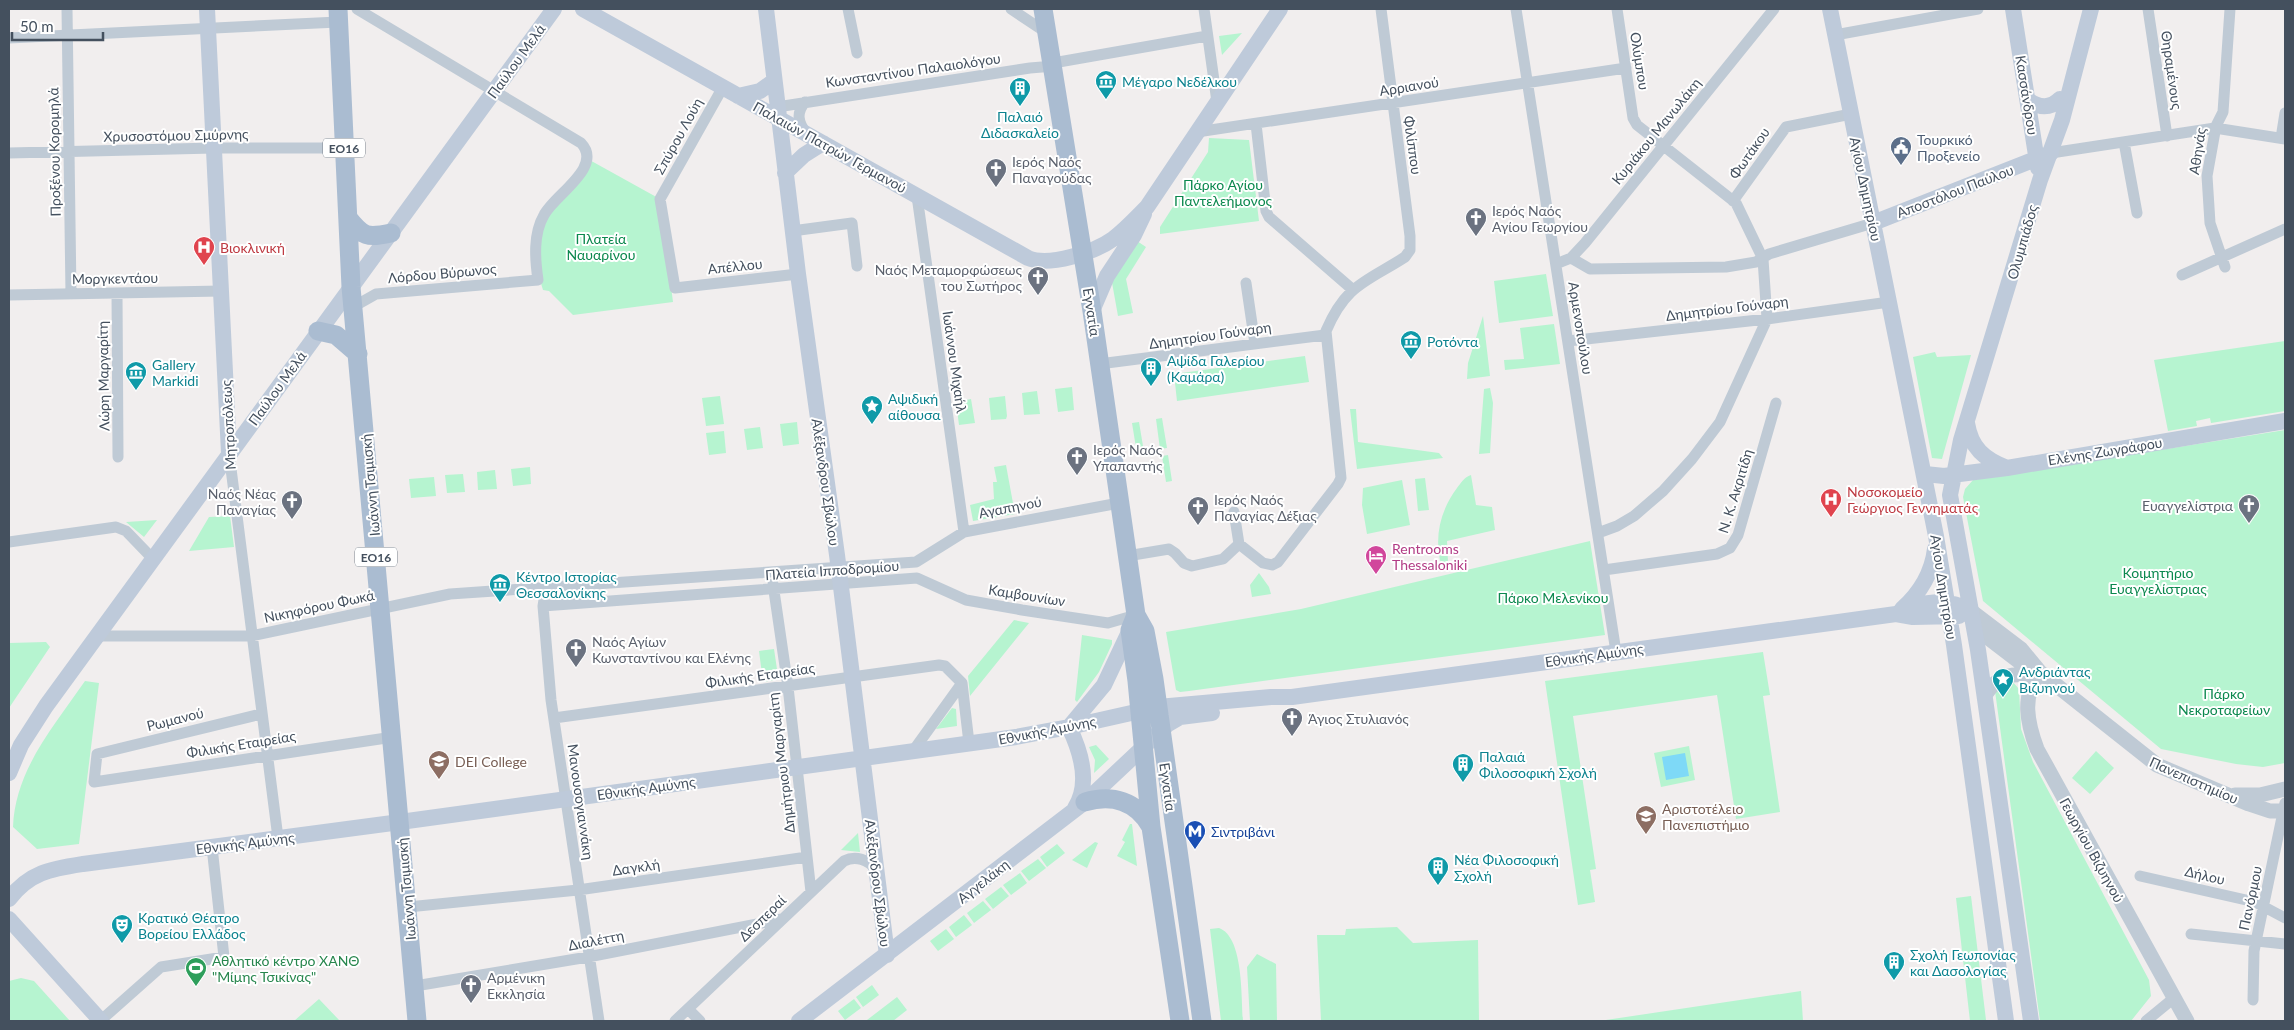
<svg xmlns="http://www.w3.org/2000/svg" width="2294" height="1030" viewBox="0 0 2294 1030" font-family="Lato,sans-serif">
<rect width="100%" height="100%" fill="#f1eeee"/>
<path fill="#b6f4d0" d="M1242 33 1222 55 1219 36Z
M1209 138 1249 140 1259 221 1160 234V227L1208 152Z
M586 158 660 199 673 302 573 315 549 291 543 290 536 267 543 216Z
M1137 241 1146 247 1126 279 1133 313 1118 316 1111 277Z
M1546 274 1553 316 1499 323 1494 281Z
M1483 316 1490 376 1467 379 1468 363Z
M1554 324 1560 364 1505 370 1504 360 1524 359 1520 328Z
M2285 341V411L2211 423 2210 418 2196 421 2197 426 2168 431 2154 360Z
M1935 352 1937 357 1971 355 1942 459 1932 458 1913 357Z
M1305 356 1309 382 1177 401 1174 374Z
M1072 387 1074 410 1058 412 1055 389Z
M1490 388 1493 403 1490 453 1479 454 1484 389Z
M1037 391 1040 414 1024 415 1022 393Z
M720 396 724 424 706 426 702 398Z
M1005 396 1007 416 1006 419 991 420 989 398Z
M971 399 975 423 959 425 956 402Z
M1350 409H1356L1358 442 1439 453 1443 458 1357 469Z
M1162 418 1167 448 1160 449 1156 419Z
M797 422 799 444 783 446 780 424Z
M1139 422 1144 452 1137 454 1132 423Z
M760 427 763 448 747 450 744 429Z
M2285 430V763L2263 767 2236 764 2161 749 1983 601 1963 497 1965 489 1973 480Z
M724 431 726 453 709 455 706 433Z
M1168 455 1172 481 1166 482 1162 456Z
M1006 465 1015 514 973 521 970 505 994 499 993 482H997L994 467Z
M530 467 531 484 513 486 511 469Z
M495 470 497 489 478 490 477 472Z
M463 474 465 492 447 493 445 475Z
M1471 475 1476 505 1492 507 1495 530 1447 541 1448 562 1441 564C1434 537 1440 511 1457 488 1461 483 1464 477 1471 475Z
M434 477 436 496 411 498 409 479Z
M1425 478 1429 510 1418 511 1415 479Z
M1402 480 1410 525 1367 534 1362 505 1363 488Z
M230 516 234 547 189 551 209 517Z
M157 520 144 537 126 522Z
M1590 541 1605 635 1189 691 1180 692 1176 690 1166 632 1301 609Z
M1259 573 1269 587 1271 594 1252 597 1250 585Z
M1014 620 1029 623 970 696 968 676Z
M1082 635 1112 640V644L1099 672 1077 702 1075 700Z
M9 643 46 642 50 647 9 708Z
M774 649 778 676 774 677V680L763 682 759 651Z
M1763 652 1770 695 1763 696 1780 812 1736 819 1717 695 1573 716 1596 869 1590 870 1595 902 1578 905 1545 681Z
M85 681 99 683 79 844 37 849 13 827C15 770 54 726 85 681Z
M2012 681 2019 689 2021 729 2033 762 2149 980 2151 996 2131 1021H2040L1995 691Z
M952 708 956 709 957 726 936 729Z
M1096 745 1109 759 1094 773 1095 760 1089 747Z
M1689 746 1695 780 1661 787 1654 753Z
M2096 751 2114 768 2090 794 2072 778Z
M1130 824H1132L1137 866 1117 856 1125 842 1122 840Z
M858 833 860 852 841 850Z
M1095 842 1098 843 1087 868 1072 860Z
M1057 844 1065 853 1047 867 1040 857Z
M1038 859 1046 868 1029 881 1021 871Z
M1020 873 1027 883 1011 895 1003 885Z
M1001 887 1009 896 993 909 985 899Z
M1971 896 1986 1020 1970 1021 1956 898Z
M983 901 991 910 974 923 967 913Z
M964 915 972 925 956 937 949 927Z
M1397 927 1413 943 1478 940 1479 1021H1321L1317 935H1345L1346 929Z
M1219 928C1244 937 1241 998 1243 1021H1221L1210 929Z
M946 929 954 939 938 951 930 941Z
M1257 954 1276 964 1277 1021H1250L1247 967Z
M21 978 34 981 70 1021H9V981Z
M872 985 879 995 863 1007 856 997Z
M1801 991 1803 1021H1599Z
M897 997 907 1010 893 1021H868L867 1020Z
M319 999 340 1021H294Z
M854 999 861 1008 845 1020 838 1011Z"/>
<path fill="#7ed9f7" d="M1685 753 1689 776 1666 780 1662 757Z"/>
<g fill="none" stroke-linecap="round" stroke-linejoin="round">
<path stroke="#bfcad5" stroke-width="11" d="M67 9 71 294
M848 9 857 53
M1011 9 1047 33
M1204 9 1217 102
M1516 9 1616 652
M2148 9 2167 136
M1835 35 1978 9
M9 38 338 22
M1053 63 1207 36
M723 87 660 199 675 288 798 274
M805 102C796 113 798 122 806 133
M777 107 1030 68 1054 66
M1256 124 1266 211 1269 217 1352 289
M1197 132 1626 68
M2281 138 2285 113
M2124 142 2137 213
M9 153 214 148H344
M2051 153 2215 128 2285 139
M917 196 964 532
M1733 201 1786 127 1851 114
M792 231 852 223 857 266
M1571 258 1590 269 1726 267 1756 262 1769 254 1873 223
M1556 264 1571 258 1585 243 1774 9
M2225 267 2210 223 2207 176 2216 126 2223 112 2230 9
M2182 275 2285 229
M1246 283 1255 344
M117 294 118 457
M9 295 221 291
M353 307 376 294 538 280C535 259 533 234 544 215 554 195 604 167 581 143L357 9
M1568 341 1767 319 1889 302
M1099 364 1325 335
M229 453 278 838
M1234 512 1239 544 1263 563 1272 565 1278 562 1338 484 1341 478 1326 331C1346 284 1366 282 1405 257L1410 250V236L1381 9
M1598 533 1617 526 1634 516 1663 491 1692 459 1720 422 1767 319 1763 259 1736 203 1637 125 1633 118 1617 9
M9 542 116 527 126 531 153 559
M1127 556 1169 549 1175 553 1184 563 1192 566 1223 559 1239 544
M1604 570 1717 554 1730 548 1738 535 1776 403
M773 584 788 687 811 892
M546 587 543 606 551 700 599 1021
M543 606 917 578 966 600 1022 610 1108 623 1136 615
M97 636H251L450 594 916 562 964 532 1119 503
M962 683 969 743
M261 714 97 754 94 782 393 737
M554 718 939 665 945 666 962 683
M913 751 962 683
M2140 876 2255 902 2285 918
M408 907 578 890 807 857
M2191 934 2285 944
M415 986 588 957 782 919
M2253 1000 2254 951 2285 803
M688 1009 700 1021
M100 1021 161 967 224 957 212 847
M675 1021 844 861C856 855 868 860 876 869
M2146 1021 2174 998"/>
<path stroke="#bfcad5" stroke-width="15" d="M1971 611 2021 649 2040 672
M1974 627 2021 663 2041 673 2157 765 2249 804 2270 811H2285
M2041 673C2020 694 2028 725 2037 749L2187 1021
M1985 695C1998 675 2014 671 2036 678
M2235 795H2260L2285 789"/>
<path stroke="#becada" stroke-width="16" d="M207 9 229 453
M583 9 1028 258C1049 267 1095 252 1113 239 1125 230 1136 218 1147 207L1280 9
M766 9 798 274 837 555 887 955
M1830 9 1936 536 1954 645 2006 1021
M2013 9 2038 168
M738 96 760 91 774 81
M2028 100C2039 108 2050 109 2060 99
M785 173 804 155 823 143
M1873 223 2051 153
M1092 311 1107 276 1134 235 1144 214
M1967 423C1971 448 1984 459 2007 468
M1925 474 1944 476 2007 468 2285 421
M1902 609C1920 593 1932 573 1935 549
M1896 614 1913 617 1959 616
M1069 727 1104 685 1130 630
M1069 727C1081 752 1091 783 1075 808
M9 773 21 745 46 706 554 9
M9 899C30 872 51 869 83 864L400 822 1016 737 1069 727 1158 707 1271 697H1292L1896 614C1918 600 1949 598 1971 611
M9 919 101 1021
M799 1021 1085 802 1168 724 1180 717 1212 713
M2031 1021 1978 650 1950 495 1961 440 2040 180 2062 120 2091 9"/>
<path stroke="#aabcd1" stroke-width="19" d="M338 9 351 287 417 1021
M1043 9 1092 311 1136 615 1145 631 1154 679 1202 1021
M348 218C363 237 367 238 391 233
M318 331 336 335 358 354
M1136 615 1130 630 1137 681 1151 827 1180 1021
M1085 802C1112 794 1137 801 1151 827"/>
</g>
<defs>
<g id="museum-pin" transform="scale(1.125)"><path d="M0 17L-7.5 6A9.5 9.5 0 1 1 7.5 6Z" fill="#0f9aa8" stroke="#fff"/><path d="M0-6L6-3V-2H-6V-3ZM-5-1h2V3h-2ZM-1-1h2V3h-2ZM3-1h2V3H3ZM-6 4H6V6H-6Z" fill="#fff"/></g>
<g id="building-pin" transform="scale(1.125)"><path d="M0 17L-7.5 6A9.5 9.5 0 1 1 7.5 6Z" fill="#0f9aa8" stroke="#fff"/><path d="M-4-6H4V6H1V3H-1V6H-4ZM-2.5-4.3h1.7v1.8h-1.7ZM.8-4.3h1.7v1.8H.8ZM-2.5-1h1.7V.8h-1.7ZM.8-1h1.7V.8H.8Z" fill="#fff"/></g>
<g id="civic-pin" transform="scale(1.125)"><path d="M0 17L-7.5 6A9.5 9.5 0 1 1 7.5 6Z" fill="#5c6f8a" stroke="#fff"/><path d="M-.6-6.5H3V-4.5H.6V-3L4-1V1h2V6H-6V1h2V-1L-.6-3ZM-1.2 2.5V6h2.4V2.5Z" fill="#fff"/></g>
<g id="church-pin" transform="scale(1.125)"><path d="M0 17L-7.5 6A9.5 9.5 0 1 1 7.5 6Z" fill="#6b7280" stroke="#fff"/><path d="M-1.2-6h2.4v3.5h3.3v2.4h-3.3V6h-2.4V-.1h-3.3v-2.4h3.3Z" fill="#fff"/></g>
<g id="hospital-pin" transform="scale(1.125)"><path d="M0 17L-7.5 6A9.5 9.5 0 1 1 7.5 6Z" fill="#e0444e" stroke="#fff"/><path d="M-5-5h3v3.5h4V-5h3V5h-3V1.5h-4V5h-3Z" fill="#fff"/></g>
<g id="sight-pin" transform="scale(1.125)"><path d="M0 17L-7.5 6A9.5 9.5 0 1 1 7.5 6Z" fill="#0f9aa8" stroke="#fff"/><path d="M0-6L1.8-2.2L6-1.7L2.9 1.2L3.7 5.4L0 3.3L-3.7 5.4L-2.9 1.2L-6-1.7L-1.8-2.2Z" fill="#fff"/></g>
<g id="hotel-pin" transform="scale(1.125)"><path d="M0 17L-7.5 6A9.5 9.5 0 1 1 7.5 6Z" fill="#d1479c" stroke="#fff"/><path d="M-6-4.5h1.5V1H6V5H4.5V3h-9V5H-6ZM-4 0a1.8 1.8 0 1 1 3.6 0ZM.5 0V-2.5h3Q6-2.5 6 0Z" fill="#fff"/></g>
<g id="university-pin" transform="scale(1.125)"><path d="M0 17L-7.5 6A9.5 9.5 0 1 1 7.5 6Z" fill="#8d6e63" stroke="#fff"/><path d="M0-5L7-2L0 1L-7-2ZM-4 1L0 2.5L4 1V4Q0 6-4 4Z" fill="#fff"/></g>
<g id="metro-pin" transform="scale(1.125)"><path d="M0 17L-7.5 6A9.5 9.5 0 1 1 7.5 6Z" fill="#1a4fb4" stroke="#fff"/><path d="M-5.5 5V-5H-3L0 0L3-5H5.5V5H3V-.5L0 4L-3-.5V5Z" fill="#fff"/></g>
<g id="theatre-pin" transform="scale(1.125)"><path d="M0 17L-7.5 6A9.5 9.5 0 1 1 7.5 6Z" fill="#0f9aa8" stroke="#fff"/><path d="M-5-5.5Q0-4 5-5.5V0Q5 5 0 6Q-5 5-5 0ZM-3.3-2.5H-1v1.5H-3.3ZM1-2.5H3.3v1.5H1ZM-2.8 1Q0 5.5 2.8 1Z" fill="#fff"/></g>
<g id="stadium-pin" transform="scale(1.125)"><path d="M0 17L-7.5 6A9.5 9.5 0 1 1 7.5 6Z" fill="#2e9e5b" stroke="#fff"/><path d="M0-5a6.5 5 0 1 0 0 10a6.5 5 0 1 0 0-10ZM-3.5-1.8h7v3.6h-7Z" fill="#fff"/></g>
</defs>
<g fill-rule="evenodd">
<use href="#museum-pin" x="1106" y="81"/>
<use href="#building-pin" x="1020" y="88"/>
<use href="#civic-pin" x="1901" y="147"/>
<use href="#church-pin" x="996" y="169"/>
<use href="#church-pin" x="1476" y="218"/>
<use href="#hospital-pin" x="204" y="247"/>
<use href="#church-pin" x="1038" y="277"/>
<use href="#museum-pin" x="1411" y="341"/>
<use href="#building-pin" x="1151" y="368"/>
<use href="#museum-pin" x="136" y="372"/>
<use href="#sight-pin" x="872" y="406"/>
<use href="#church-pin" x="1077" y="457"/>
<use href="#hospital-pin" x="1831" y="499"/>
<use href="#church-pin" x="292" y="501"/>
<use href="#church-pin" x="2249" y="505"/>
<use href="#church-pin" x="1198" y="507"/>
<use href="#hotel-pin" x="1376" y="556"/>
<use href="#museum-pin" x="500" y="584"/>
<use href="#church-pin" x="576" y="649"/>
<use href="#sight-pin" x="2003" y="679"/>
<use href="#church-pin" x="1292" y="718"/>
<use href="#university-pin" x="439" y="761"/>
<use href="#building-pin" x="1463" y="764"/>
<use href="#university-pin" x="1646" y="816"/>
<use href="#metro-pin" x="1195" y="831"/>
<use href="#building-pin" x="1438" y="867"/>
<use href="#theatre-pin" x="122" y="925"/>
<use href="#building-pin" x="1894" y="962"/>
<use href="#stadium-pin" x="196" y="968"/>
<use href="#church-pin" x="471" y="985"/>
</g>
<g text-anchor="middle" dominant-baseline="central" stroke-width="4" stroke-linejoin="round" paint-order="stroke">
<g fill="#fff" stroke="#7c848e" stroke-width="1">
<rect x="323" y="138.5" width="42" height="19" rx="4"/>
<rect x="355" y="547.5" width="42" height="19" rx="4"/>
</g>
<g font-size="12" font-weight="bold" fill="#44505e">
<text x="344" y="148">ΕΟ16</text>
<text x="376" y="557">ΕΟ16</text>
</g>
<g font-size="14" fill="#44505e" stroke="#fff">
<text transform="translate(516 61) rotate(-54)">Παύλου Μελά</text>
<text transform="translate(1640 61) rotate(81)">Ολύμπου</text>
<text transform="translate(913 70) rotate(-8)">Κωνσταντίνου Παλαιολόγου</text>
<text transform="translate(2172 70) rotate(82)">Θηραμένους</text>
<text transform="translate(1409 86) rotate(-9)">Αρριανού</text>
<text transform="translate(2027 95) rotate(81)">Κασσάνδρου</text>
<text transform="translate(1656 131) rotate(-51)">Κυριάκου Μανωλάκη</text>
<text transform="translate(176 135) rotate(-1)">Χρυσοστόμου Σμύρνης</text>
<text transform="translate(678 136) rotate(-61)">Σπύρου Λούη</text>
<text transform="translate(1413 145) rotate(82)">Φιλίππου</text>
<text transform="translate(830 147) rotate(29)">Παλαιών Πατρών Γερμανού</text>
<text transform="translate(2197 151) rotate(-81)">Αθηνάς</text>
<text transform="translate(54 152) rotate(-91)">Προξένου Κορομηλά</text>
<text transform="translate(1749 153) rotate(-55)">Φωτάκου</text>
<text transform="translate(1866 189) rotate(78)">Αγίου Δημητρίου</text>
<text transform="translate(1955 191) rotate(-21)">Αποστόλου Παύλου</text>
<text transform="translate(2022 242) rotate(-74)">Ολυμπιάδος</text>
<text transform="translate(735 266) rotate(-6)">Απέλλου</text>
<text transform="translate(442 273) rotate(-5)">Λόρδου Βύρωνος</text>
<text transform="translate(115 278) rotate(-1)">Μοργκεντάου</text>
<text transform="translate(1727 308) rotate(-7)">Δημητρίου Γούναρη</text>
<text transform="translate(1092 312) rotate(81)">Εγνατία</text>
<text transform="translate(1581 328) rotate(81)">Αρμενοπούλου</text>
<text transform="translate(1210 335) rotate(-8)">Δημητρίου Γούναρη</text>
<text transform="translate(955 362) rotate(82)">Ιωάννου Μιχαήλ</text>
<text transform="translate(103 376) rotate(-91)">Λώρη Μαργαρίτη</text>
<text transform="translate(277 388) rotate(-54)">Παύλου Μελά</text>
<text transform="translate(228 425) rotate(-93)">Μητροπόλεως</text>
<text transform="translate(2105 451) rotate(-9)">Ελένης Ζωγράφου</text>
<text transform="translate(826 482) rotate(82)">Αλέξανδρου Σβώλου</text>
<text transform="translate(370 485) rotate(-95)">Ιωάννη Τσιμισκή</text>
<text transform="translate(1735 491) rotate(-73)">Ν. Κ. Ακριτίδη</text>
<text transform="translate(1010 507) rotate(-11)">Αγαπηνού</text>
<text transform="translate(832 570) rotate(-4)">Πλατεία Ιπποδρομίου</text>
<text transform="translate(1944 587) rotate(81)">Αγίου Δημητρίου</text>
<text transform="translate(1027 595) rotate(9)">Καμβουνίων</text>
<text transform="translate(319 606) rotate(-12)">Νικηφόρου Φωκά</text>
<text transform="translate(1594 655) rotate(-8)">Εθνικής Αμύνης</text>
<text transform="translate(760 675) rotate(-8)">Φιλικής Εταιρείας</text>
<text transform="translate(175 719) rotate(-14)">Ρωμανού</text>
<text transform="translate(1047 730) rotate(-11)">Εθνικής Αμύνης</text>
<text transform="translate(241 744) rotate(-9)">Φιλικής Εταιρείας</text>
<text transform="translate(781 763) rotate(-97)">Δημήτριου Μαργαρίτη</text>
<text transform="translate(2194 780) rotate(24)">Πανεπιστημίου</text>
<text transform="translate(1168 787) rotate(82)">Εγνατία</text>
<text transform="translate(646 788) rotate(-8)">Εθνικής Αμύνης</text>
<text transform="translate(581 802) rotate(82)">Μανουσογιαννάκη</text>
<text transform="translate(245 843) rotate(-7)">Εθνικής Αμύνης</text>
<text transform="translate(2092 850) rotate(61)">Γεωργίου Βιζυηνού</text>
<text transform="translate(636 867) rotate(-8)">Δαγκλή</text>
<text transform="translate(2205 875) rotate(13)">Δήλου</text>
<text transform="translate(983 881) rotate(-38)">Αγγελάκη</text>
<text transform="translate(878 883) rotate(83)">Αλέξανδρου Σβώλου</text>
<text transform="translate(406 889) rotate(-95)">Ιωάννη Τσιμισκή</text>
<text transform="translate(2250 898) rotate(-78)">Πανόρμου</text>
<text transform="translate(762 918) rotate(-44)">Δεσπεραί</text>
<text transform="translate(596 940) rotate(-11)">Διαλέττη</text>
</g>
<g font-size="14" fill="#0d838f" stroke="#fff" text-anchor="start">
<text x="1122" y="81">Μέγαρο Νεδέλκου</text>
<text x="1020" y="116" text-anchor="middle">Παλαιό<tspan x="1020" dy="16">Διδασκαλείο</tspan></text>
<text x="1427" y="341">Ροτόντα</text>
<text x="1167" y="360">Αψίδα Γαλερίου<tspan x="1167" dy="16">(Καμάρα)</tspan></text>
<text x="152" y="364">Gallery<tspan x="152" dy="16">Markidi</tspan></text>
<text x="888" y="398">Αψιδική<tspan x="888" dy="16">αίθουσα</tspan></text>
<text x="516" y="576">Κέντρο Ιστορίας<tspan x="516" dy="16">Θεσσαλονίκης</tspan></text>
<text x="2019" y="671">Ανδριάντας<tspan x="2019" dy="16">Βιζυηνού</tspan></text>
<text x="1479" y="756">Παλαιά<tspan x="1479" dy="16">Φιλοσοφική Σχολή</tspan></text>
<text x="1454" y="859">Νέα Φιλοσοφική<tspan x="1454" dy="16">Σχολή</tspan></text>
<text x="138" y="917">Κρατικό Θέατρο<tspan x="138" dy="16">Βορείου Ελλάδος</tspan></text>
<text x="1910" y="954">Σχολή Γεωπονίας<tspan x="1910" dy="16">και Δασολογίας</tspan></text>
</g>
<g font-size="14" fill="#4e5e75" stroke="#fff" text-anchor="start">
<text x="1917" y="139">Τουρκικό<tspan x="1917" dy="16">Προξενείο</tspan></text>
</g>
<g font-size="14" fill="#5b616d" stroke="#fff" text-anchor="start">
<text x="1012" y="161">Ιερός Ναός<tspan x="1012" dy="16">Παναγούδας</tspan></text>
<text x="1492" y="210">Ιερός Ναός<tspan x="1492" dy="16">Αγίου Γεωργίου</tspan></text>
<text x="1022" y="269" text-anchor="end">Ναός Μεταμορφώσεως<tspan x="1022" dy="16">του Σωτήρος</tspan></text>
<text x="1093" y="449">Ιερός Ναός<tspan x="1093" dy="16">Υπαπαντής</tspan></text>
<text x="276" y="493" text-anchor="end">Ναός Νέας<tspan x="276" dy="16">Παναγίας</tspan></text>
<text x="1214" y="499">Ιερός Ναός<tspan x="1214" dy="16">Παναγίας Δέξιας</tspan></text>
<text x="2233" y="505" text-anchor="end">Ευαγγελίστρια</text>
<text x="592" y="641">Ναός Αγίων<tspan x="592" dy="16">Κωνσταντίνου και Ελένης</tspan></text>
<text x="1308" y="718">Άγιος Στυλιανός</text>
<text x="487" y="977">Αρμένικη<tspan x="487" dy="16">Εκκλησία</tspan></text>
</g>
<g font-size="14" fill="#0b884e" stroke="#fff">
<text x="1223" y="184">Πάρκο Αγίου<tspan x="1223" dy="16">Παντελεήμονος</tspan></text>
<text x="601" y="238">Πλατεία<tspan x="601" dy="16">Ναυαρίνου</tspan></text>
<text x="2158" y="572">Κοιμητήριο<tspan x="2158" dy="16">Ευαγγελίστριας</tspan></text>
<text x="1553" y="597">Πάρκο Μελενίκου</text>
<text x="2224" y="693">Πάρκο<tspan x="2224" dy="16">Νεκροταφείων</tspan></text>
</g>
<g font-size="14" fill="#be3a42" stroke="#fff" text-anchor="start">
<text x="220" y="247">Βιοκλινική</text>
<text x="1847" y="491">Νοσοκομείο<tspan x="1847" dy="16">Γεώργιος Γεννηματάς</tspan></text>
</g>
<g font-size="14" fill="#b23c85" stroke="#fff" text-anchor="start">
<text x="1392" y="548">Rentrooms<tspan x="1392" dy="16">Thessaloniki</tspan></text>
</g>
<g font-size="14" fill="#785e54" stroke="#fff" text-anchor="start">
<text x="455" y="761">DEI College</text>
<text x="1662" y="808">Αριστοτέλειο<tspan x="1662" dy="16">Πανεπιστήμιο</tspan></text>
</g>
<g font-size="14" fill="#164399" stroke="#fff" text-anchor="start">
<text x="1211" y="831">Σιντριβάνι</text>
</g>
<g font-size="14" fill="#27864d" stroke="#fff" text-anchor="start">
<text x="212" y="960">Αθλητικό κέντρο ΧΑΝΘ<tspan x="212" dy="16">"Μίμης Τσικίνας"</tspan></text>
</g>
</g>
<rect width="2294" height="1030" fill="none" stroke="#44505e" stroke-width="20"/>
<path d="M12 32v8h91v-8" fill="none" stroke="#44505e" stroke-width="2.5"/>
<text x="20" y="32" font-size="15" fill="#44505e" stroke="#ffffff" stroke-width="4" paint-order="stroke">50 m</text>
</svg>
